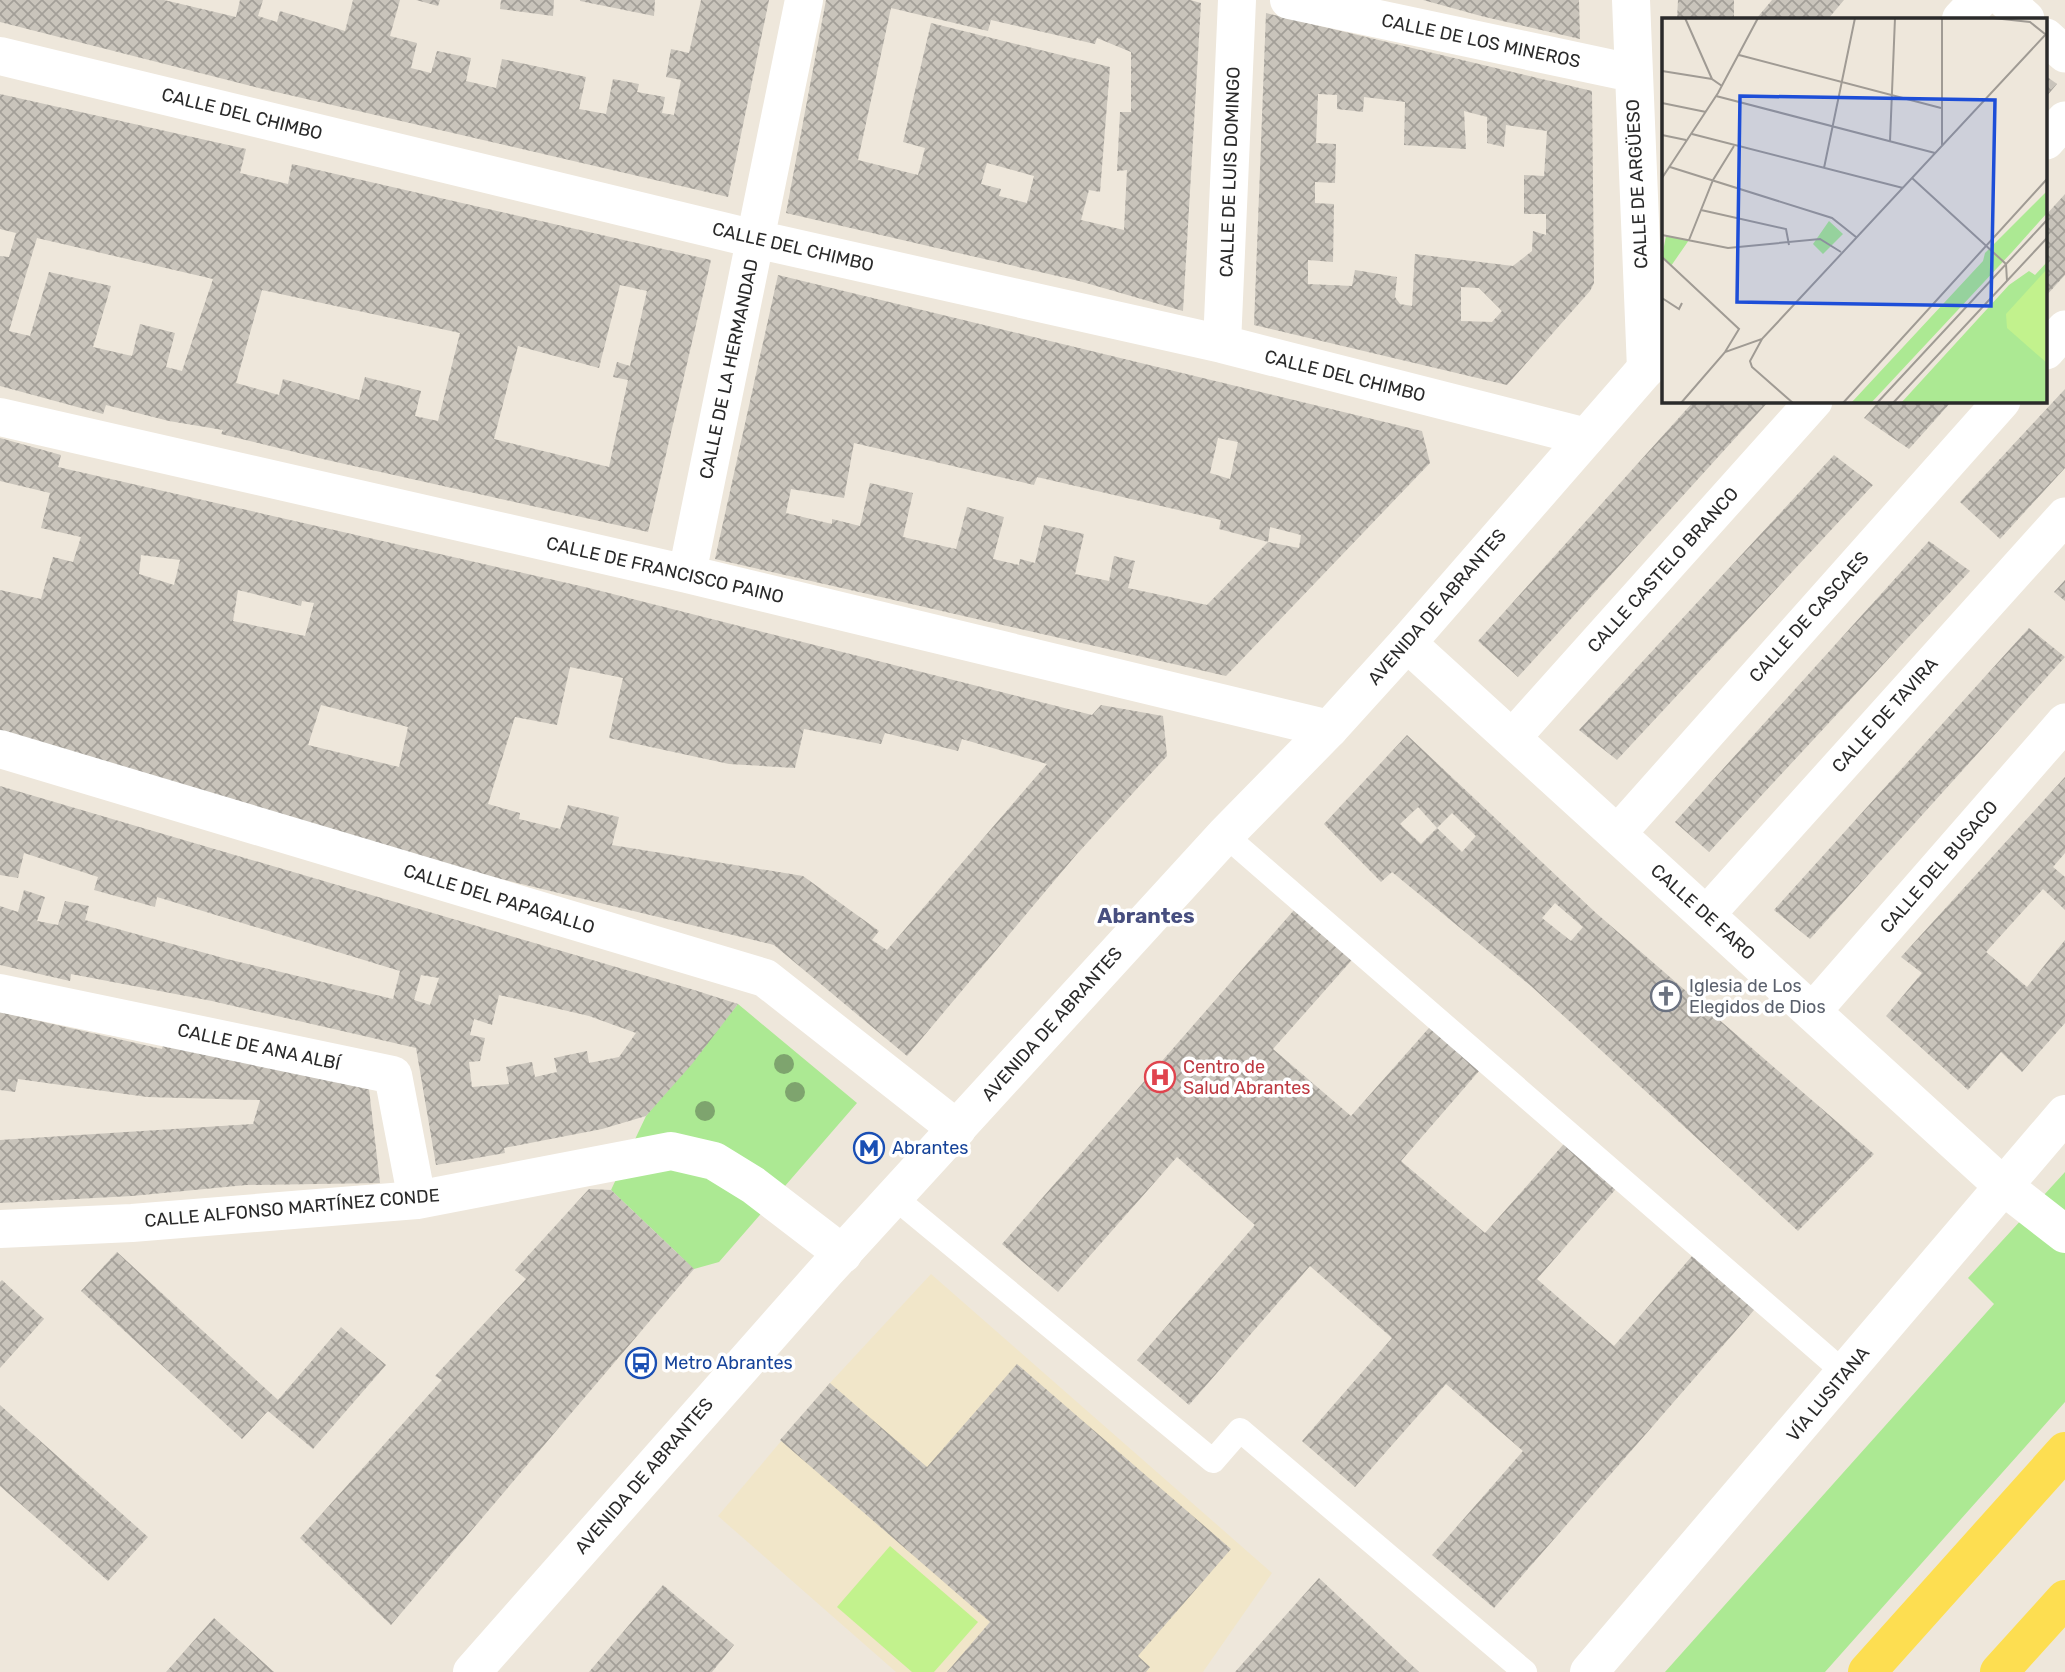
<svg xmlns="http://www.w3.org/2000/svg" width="2065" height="1672" viewBox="0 0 2065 1672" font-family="Rubik,sans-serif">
<defs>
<pattern id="building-cross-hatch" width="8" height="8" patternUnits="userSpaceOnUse" patternTransform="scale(1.75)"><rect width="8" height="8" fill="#c9c4bb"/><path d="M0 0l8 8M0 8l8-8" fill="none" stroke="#a39f98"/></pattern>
</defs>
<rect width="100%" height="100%" fill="#eee7db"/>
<path fill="#f1e6c9" d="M931 1274 1272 1573 1203 1672H896L718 1516 830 1383Z"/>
<path fill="#ace993" d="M738 1004 857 1103 719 1262 694 1269 611 1190 646 1116Z
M2065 1172V1402L1825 1672H1665L1994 1304 1968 1278Z"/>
<path fill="#c2f28d" d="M890 1546 978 1622 934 1672H912L837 1607Z"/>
<path fill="url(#building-cross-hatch)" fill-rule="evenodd" d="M0 0H164L236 17 240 0H263L258 16 277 22 280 11 345 31 353 0H400L390 36 417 43 411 68 431 73 437 51 471 58 466 81 496 88 502 59 586 77 579 109 606 114 613 79 639 84 637 92 665 97 662 113 674 115 681 80 666 77 671 49 689 53 701 0H769L728 197 259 88 0 22Z
M416 0H440L438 6Z
M501 0H554L553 16 500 9Z
M580 0H655L654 16 580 1Z
M826 0H1190L1201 3 1183 311 1079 281 786 213ZM891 8 988 31 991 20 1095 44 1097 38 1131 52V112H1120L1117 171 1127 170 1124 230 1081 220 1089 190 1100 192 1110 67 931 23 903 142 925 148 918 175 858 160ZM987 163 1034 176 1027 203 999 196 1001 189 981 184Z
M1423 0H1579L1580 39 1481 16Z
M1678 0H1734V19H1677Z
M1772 0H1844L1828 19H1756Z
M1266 13 1592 91 1594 283 1590 291 1507 385 1254 325ZM1318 94 1337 95V109L1363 112 1364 97 1405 102 1404 145 1466 149 1464 111 1487 117V143L1504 147 1506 125 1547 131 1544 176 1524 175V214H1546V235L1533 231 1532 251 1513 266 1415 254 1412 306 1400 304 1395 297 1397 277 1355 270 1352 286 1308 284V260L1333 262 1334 204 1315 203V182L1335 183 1336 144 1316 143ZM1461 287 1479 288 1502 311 1492 322 1461 321Z
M2046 76 2057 84 2046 97Z
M0 94 246 149 240 173 288 184 292 164 711 260 648 532 327 460 221 434 223 430 169 421 106 405 103 414 0 386V256L9 257 16 233 0 229ZM37 238 213 279 182 371 166 367 175 333 140 324 132 356 93 347 111 286 49 272 30 336 9 331ZM620 285 647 291 630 366 617 362 613 377 628 380 609 467 494 439 518 346 599 368ZM262 290 460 333 438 421 415 416 421 391 365 377 359 400 283 379 279 395 236 383Z
M2065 194V275L2046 296V215Z
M778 275 1422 431 1430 463 1226 676 715 559ZM1218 438 1238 442 1230 479 1210 473ZM854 443 1034 485 1037 477 1221 520 1219 529 1268 542 1207 605 1128 588 1135 561 1114 556 1109 581 1075 574 1084 534 1044 525 1035 563 1020 559 1019 565 993 559 1004 517 967 507 956 549 903 537 913 493 870 483 860 526 832 519V524L786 513 791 489 844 498ZM1270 527 1301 535 1299 548 1268 542Z
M2065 389V468L2000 539 1960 502Z
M1694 401H1769L1518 677 1478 641Z
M1879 401H1952L1909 449 1864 418Z
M0 438 61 455 58 467 589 588 1092 715 1101 705 1163 716 1167 756 1076 855 907 1056 774 945 468 871 0 739V590L41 599 53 557 73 562 81 537 41 528 50 493 0 481ZM141 555 180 560 174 585 139 574ZM238 590 301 606 302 601 314 603 305 636 233 621ZM570 667 623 678 609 738 729 764 795 768 804 729 881 744 885 733 958 751 962 739 1047 764 887 950 872 940 879 931 803 876 612 845 619 817 568 805 560 829 519 819 520 813 488 804 515 717 557 725ZM321 705 408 727 399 767 308 745Z
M1834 455 1873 485 1617 760 1579 730Z
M1929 541 1970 571 1709 852 1675 822Z
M2065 580V601L2054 592Z
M2029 628 2065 657 1810 939 1774 910Z
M1407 735 1596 913 1874 1154 1798 1231 1531 986 1392 872 1381 882 1324 824ZM1418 807 1437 828 1452 813 1476 836 1462 852 1437 828 1421 844 1400 824ZM1555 903 1583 927 1571 941 1542 918Z
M2065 777V853L2053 867 2065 877V910L2043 889 1986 952 2027 987 2065 940V1023L2022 1072 2001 1052 1968 1090 1886 1016 1922 973 1901 957Z
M0 786 691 989 738 1004 692 1064 646 1116 602 1129 504 1148 505 1153 436 1165 416 1048 212 1001 71 974 70 981 0 965V906L18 912 24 890 45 897 37 921 58 925 65 901 89 906 85 920 227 959 393 999 400 971 157 897 155 907 94 890 98 877 24 853 18 878 0 875ZM421 975 439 978 430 1005 414 1000ZM499 995 589 1016 636 1033 619 1057 589 1063 587 1051 554 1058 557 1072 535 1077 532 1062 506 1067 509 1084 472 1087 469 1062 480 1061 485 1038 470 1035 474 1019 492 1025Z
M1301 902 1359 952 1273 1049 1351 1116 1436 1020 1486 1063 1401 1161 1485 1233 1570 1137 1622 1182 1537 1279 1614 1346 1699 1248 1761 1302 1494 1608 1432 1555 1523 1451 1446 1384 1355 1487 1302 1441 1392 1338 1310 1266 1189 1405 1137 1360 1255 1225 1177 1157 1058 1292 1002 1244Z
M0 1012 162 1049 163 1045 369 1089 380 1183 246 1185 132 1196 0 1203V1140L253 1124 260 1100 147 1097 18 1079 15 1092 0 1090Z
M589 1189 611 1190 694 1269 391 1625 300 1538 442 1380 435 1376 526 1279 515 1270Z
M117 1252 278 1400 341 1327 386 1365 313 1449 268 1411 242 1439 81 1291Z
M2 1280 44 1319 0 1368V1282Z
M1017 1364 1231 1549 1138 1656 1150 1667 1146 1672H947L990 1622 780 1440 830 1383 927 1467Z
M0 1405 148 1537 108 1581 0 1486Z
M1319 1578 1419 1672H1235Z
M663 1585 734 1645 712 1672H589Z
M214 1618 274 1672H166Z"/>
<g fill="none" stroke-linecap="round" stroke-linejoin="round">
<path stroke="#fff" stroke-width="24" d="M1225 835 1846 1374
M894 1197 1213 1461 1240 1430 1525 1672"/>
<path stroke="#fff" stroke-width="37" d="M2005 0 2026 19
M2046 37 2065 54
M2046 141 2065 120
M2046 351 2065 329
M1512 738 1814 401
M1617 834 2002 401
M1706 915 2065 516
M1812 1012 2065 722"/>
<path stroke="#fff" stroke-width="38" d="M1289 0 1632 73
M1631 0 1646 369
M0 56 755 239 1222 344 1586 437
M1222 344 1237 0
M0 417 687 574 1329 729
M687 574 804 0
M1407 643 2002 1185 2065 1234
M0 749 765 978 957 1129
M0 993 393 1075 417 1200
M0 1229 132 1223 417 1200 671 1151 714 1161 753 1185 843 1254
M1589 1672 2065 1114"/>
<path stroke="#fff" stroke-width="38" d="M1961 19 1979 0
M472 1672 826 1271 1225 835 1329 729 1407 643 1664 348"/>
<path stroke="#fdde51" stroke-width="38" d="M1867 1672 2065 1451
M1999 1672 2065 1599"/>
</g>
<g fill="#7ea46e">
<circle cx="784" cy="1064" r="10"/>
<circle cx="795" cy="1092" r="10"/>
<circle cx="705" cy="1111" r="10"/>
</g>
<defs>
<g id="church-ring" transform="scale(1.575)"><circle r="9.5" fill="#fff" stroke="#6b7280" stroke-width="1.5"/><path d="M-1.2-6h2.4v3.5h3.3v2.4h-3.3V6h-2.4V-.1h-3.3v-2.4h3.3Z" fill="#6b7280"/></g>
<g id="hospital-ring" transform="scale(1.575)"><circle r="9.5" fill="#fff" stroke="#e0444e" stroke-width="1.5"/><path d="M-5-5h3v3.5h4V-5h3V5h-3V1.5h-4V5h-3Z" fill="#e0444e"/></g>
<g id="metro-ring" transform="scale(1.575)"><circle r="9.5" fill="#fff" stroke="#1a4fb4" stroke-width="1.5"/><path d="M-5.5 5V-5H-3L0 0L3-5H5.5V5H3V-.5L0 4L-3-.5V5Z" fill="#1a4fb4"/></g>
<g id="bus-ring" transform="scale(1.575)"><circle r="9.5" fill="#fff" stroke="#1a4fb4" stroke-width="1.5"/><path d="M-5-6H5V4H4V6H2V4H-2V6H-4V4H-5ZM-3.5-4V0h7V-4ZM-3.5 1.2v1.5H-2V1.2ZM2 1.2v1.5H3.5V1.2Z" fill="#1a4fb4"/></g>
</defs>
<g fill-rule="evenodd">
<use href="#church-ring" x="1666" y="996"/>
<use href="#hospital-ring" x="1160" y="1077"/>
<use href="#metro-ring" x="869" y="1148"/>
<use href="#bus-ring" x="641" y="1363"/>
</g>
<g text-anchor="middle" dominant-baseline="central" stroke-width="7" stroke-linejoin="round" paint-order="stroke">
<g font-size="18" fill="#2a2a2a" stroke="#fff">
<text transform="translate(1481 41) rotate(12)">CALLE DE LOS MINEROS</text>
<text transform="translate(242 114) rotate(14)">CALLE DEL CHIMBO</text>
<text transform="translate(1230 172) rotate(-88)">CALLE DE LUIS DOMINGO</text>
<text transform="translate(1637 184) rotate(-93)">CALLE DE ARGÜESO</text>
<text transform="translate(793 247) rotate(13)">CALLE DEL CHIMBO</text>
<text transform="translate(729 369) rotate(-78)">CALLE DE LA HERMANDAD</text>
<text transform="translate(1345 376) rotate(14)">CALLE DEL CHIMBO</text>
<text transform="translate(665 570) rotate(13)">CALLE DE FRANCISCO PAINO</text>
<text transform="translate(1663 570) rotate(-48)">CALLE CASTELO BRANCO</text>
<text transform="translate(1437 607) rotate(-49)">AVENIDA DE ABRANTES</text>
<text transform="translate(1809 617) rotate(-48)">CALLE DE CASCAES</text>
<text transform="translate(1885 715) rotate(-48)">CALLE DE TAVIRA</text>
<text transform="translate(1939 867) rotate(-49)">CALLE DEL BUSACO</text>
<text transform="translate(499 899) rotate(17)">CALLE DEL PAPAGALLO</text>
<text transform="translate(1703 912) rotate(42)">CALLE DE FARO</text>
<text transform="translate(1052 1024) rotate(-48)">AVENIDA DE ABRANTES</text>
<text transform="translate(259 1047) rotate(12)">CALLE DE ANA ALBÍ</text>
<text transform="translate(292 1208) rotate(-5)">CALLE ALFONSO MARTÍNEZ CONDE</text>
<text transform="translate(1828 1394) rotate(-50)">VÍA LUSITANA</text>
<text transform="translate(644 1476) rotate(-49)">AVENIDA DE ABRANTES</text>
</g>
<g font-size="18" fill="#5b616d" stroke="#fff" text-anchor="start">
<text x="1689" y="986">Iglesia de Los<tspan x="1689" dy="21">Elegidos de Dios</tspan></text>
</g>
<g font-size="18" fill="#be3a42" stroke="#fff" text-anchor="start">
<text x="1183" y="1067">Centro de<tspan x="1183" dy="21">Salud Abrantes</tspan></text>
</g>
<g font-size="18" fill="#164399" stroke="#fff" text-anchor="start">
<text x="892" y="1148">Abrantes</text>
<text x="664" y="1363">Metro Abrantes</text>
</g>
<g font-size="21" font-weight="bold" fill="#474e7f" stroke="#fff">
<text x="1146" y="915">Abrantes</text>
</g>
</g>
<g transform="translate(1662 18)">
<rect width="385" height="385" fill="#eee7db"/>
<path d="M385 173V195L351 233 209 385H189L321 243 323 235ZM167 203 181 216 161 236 151 226ZM4 218 27 222 9 248 0 239ZM385 244V385H239L347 267 367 253 373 257Z" fill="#ace993"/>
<path d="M385 251V345L345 310 344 296Z" fill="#c2f28d"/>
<path fill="none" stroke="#a09b94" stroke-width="2" d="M23 0 50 61 60 68M280 0V127M331 0 368 4 383 16M77 37 279 90M0 53 50 61M54 78 273 135M0 85 44 94M30 116 241 170M0 117 24 122M228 123 233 0M8 149 170 200 194 219M162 150 193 0M0 160 56 75 96 0M250 160 344 246 345 263M39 192 124 211 127 227M0 217 66 230 158 221 179 234M27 222 51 162 72 128M0 239 77 311 63 334M0 280 17 291 20 285M100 321 88 343 90 349 131 385M19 385 63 334 100 321 385 15M181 385 385 161M215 385 385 202M231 385 385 220"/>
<path fill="#1d4ed8" fill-opacity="0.15" stroke="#1d4ed8" stroke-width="3.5" d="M78 78 333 82 329 288 75 284Z"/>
<rect width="385" height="385" fill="none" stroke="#2a2a2a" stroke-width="3.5"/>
</g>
</svg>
